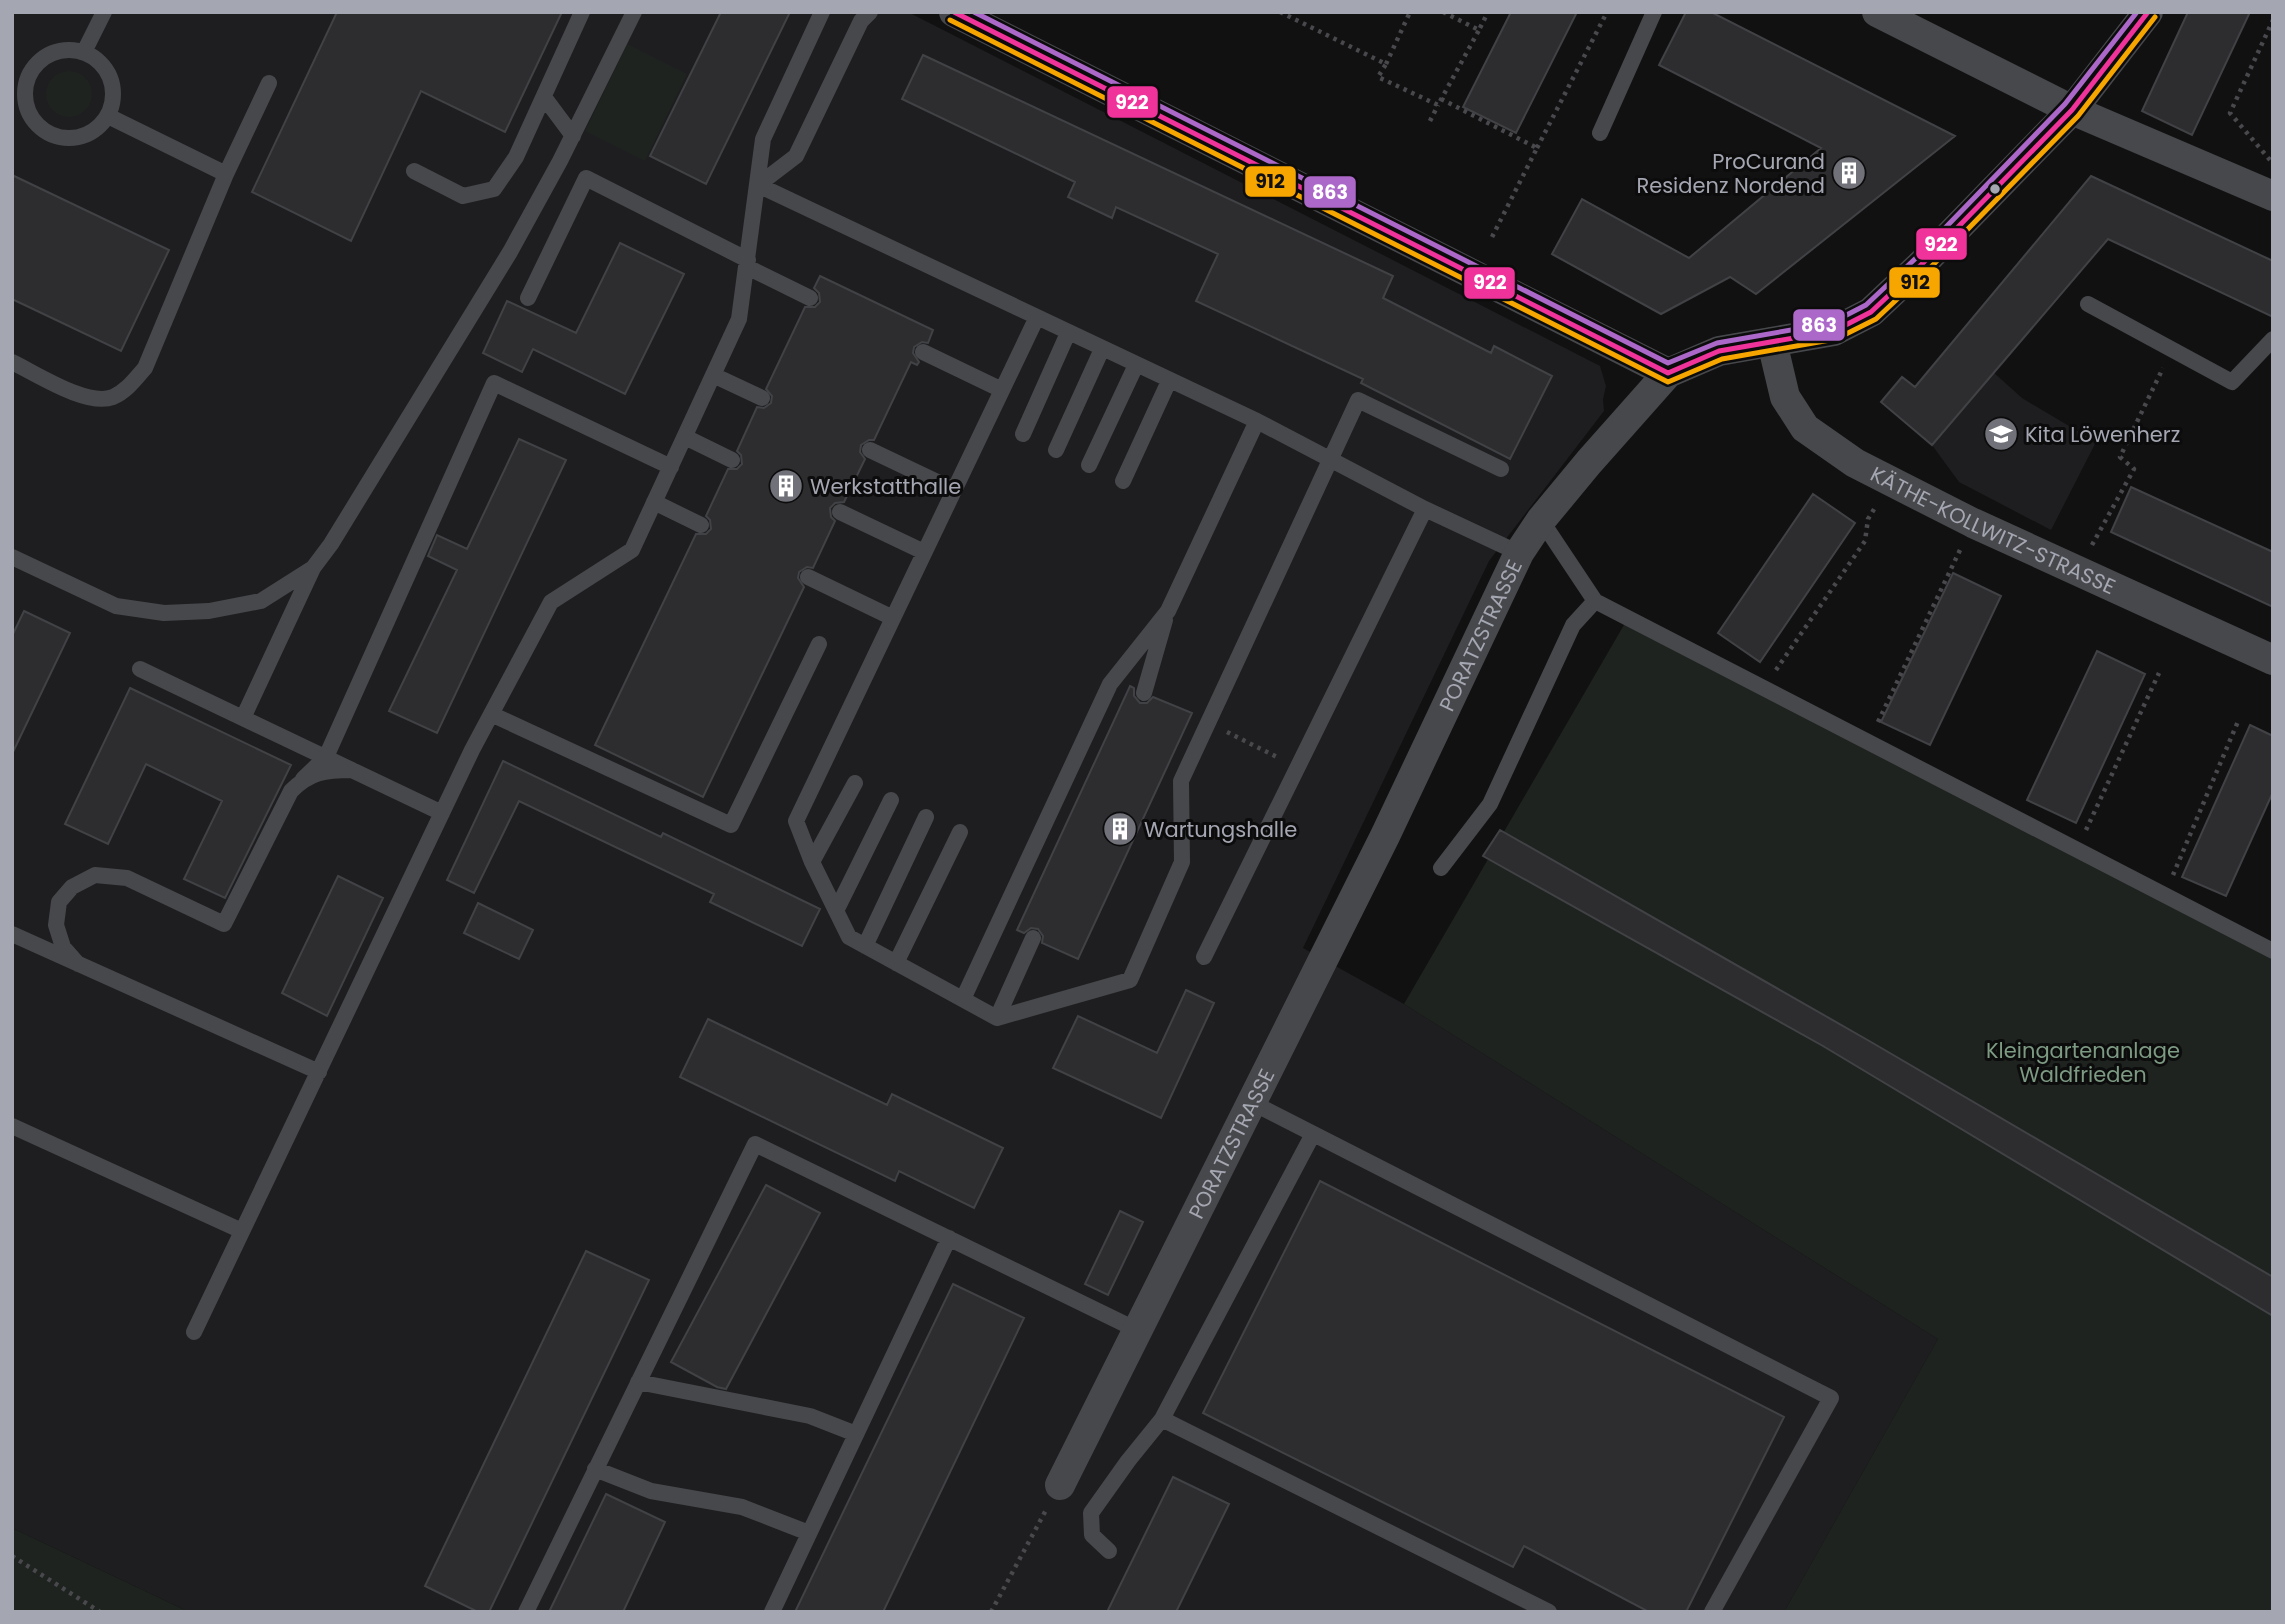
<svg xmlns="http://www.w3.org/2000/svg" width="2285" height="1624" viewBox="0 0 2285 1624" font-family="Poppins,sans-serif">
<rect width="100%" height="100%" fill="#111112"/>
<path fill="#1e1e20" d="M12 12H908L1600 366 1606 386 1603 399 1604 411 1489 561 1303 948 1404 1004 1938 1339 1784 1612H189L12 1528Z
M1973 354 2022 398 2096 442 2051 530 1959 482 1932 445 1909 426Z"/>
<path fill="#1e231f" d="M627 44 687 74 645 161 585 131Z
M46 94a23 23 0 1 1 46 0a23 23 0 1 1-46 0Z
M1628 618 2273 948V1612H1784L1938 1339 1404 1004Z
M12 1528 189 1612H12Z"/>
<path fill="#2d2d2f" stroke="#414245" stroke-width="2" d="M337 12H562L505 132 421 91 351 241 252 192Z
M721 12H790L706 184 650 156Z
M1511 12H1577L1516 133 1463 107Z
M1686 12H1711L1955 136 1756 294 1730 277 1661 314 1552 254 1582 199 1689 258 1821 148 1659 65Z
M2188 12H2250L2192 135 2142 111Z
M923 55 1393 276 1383 298 1491 353 1494 346 1552 376 1510 459 1361 383 1363 379 1196 301 1218 254 1116 207 1112 218 1068 197 1075 182 902 99Z
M12 175 169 250 121 351 12 299Z
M2091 176 2273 261V317L2108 239 1932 445 1881 402 1902 377 1915 387Z
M620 243 684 274 625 394 533 349 522 372 483 353 507 301 576 333Z
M820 276 933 330 928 343 922 342 914 347 913 353 919 362 917 365 911 362 874 440H869L861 445 860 452 865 459 844 502 835 503 830 508 831 517 835 521 813 568 807 567 799 572 798 578 804 587 703 797 595 745 696 534H706L711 529 710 520 706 516 728 469H737L742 464 741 455 737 451 757 407 764 408 771 403 772 396 766 389 805 307H815L820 302 819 293 814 288Z
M519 439 566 460 437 733 389 711 457 570 428 556 437 535 467 549Z
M2131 487 2273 552V607L2111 532Z
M1813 494 1855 523 1760 662 1718 633Z
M1953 573 2001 596 1930 745 1881 722Z
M24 611 70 633 12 754V636Z
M2097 651 2145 674 2076 823 2027 800Z
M1130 686 1134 688V696L1140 703H1147L1153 697 1192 713 1078 959 1042 943 1043 936 1038 929 1031 928 1024 933 1017 930Z
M130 688 291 765 225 898 184 879 222 801 146 764 108 844 65 824Z
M2250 725 2273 736V792L2226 896 2182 877Z
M503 761 661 837 663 833 820 909 802 946 710 902 714 894 519 801 474 893 447 880Z
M1500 830 1871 1042 2273 1277V1316L1823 1046 1483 856Z
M338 876 383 898 327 1016 282 993Z
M478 903 533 930 519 959 464 933Z
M1186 990 1214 1003 1161 1118 1053 1068 1078 1016 1157 1053Z
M708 1019 887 1105 892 1094 1003 1148 974 1208 899 1171 895 1181 680 1077Z
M1320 1181 1784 1417 1686 1612H1649L1524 1546 1513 1567 1203 1413Z
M766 1185 820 1213 726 1389 717 1387 671 1362Z
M1120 1211 1143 1222 1108 1295 1085 1284Z
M586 1251 649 1280 489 1612H478L425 1586Z
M953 1284 1024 1318 883 1612H795Z
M1173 1477 1229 1504 1176 1612H1107Z
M606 1494 665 1522 623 1612H549Z"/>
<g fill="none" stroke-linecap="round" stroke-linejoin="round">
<path stroke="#49494d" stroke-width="4.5" stroke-dasharray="3.5 5" stroke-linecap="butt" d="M1280 12 1386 64 1378 77 1438 105 1479 30
M1443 12 1479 30 1488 12
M1386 64 1410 12
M1441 99 1537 148 1490 241
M1430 121 1438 105
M1537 148 1607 12
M2270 160 2230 113 2273 20
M2092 545 2134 469 2120 457 2163 368
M1776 670 1865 541 1868 519 1876 506
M1878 722 1960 550
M1227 732 1279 758
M2086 830 2159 673
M2173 875 2239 719
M12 1556 100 1612
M991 1612 1046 1510"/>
<path stroke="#47484b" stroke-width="16" d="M25 94a44 44 0 1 1 88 0a44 44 0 1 1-88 0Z
M84 52 104 12
M544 97 573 136
M108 116 226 174 269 83
M1600 133 1654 12
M414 171 463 196 494 189 516 157 582 12
M758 185 1257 421 1425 509 1519 553
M758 185 796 156 861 21 870 12
M747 267 810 298
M528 298 586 178 748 260
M2088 304 2232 382 2273 339
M1037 317 796 821 812 862 849 937 997 1018 1130 980 1182 862 1181 781 1358 400 1501 469
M923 352 1002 390
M12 362C37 374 87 407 113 397 127 391 136 378 145 368L226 174
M713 375 762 398
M1023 434 1068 333
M685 437 732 460
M870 450 954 490
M1056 450 1102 349
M1089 465 1136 365
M1123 481 1169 381
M654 502 701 525
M840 512 924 552
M1541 520 1595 601 2273 951
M12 557 116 606 164 613 209 611 261 601 313 568
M808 577 893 618
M140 669 442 813
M1144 693 1165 620
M491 714 731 825 819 644
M243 718 313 568 331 544 510 252 560 161 634 12
M303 779 326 757 494 383 671 467
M812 862 855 783
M1441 868 1490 804 1573 625 1595 601
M836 911 891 800
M12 934 319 1072
M865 946 926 817
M1204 957 1425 509
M896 963 960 832
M78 964 63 947 56 925 59 902 72 887 95 875 127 878 224 924 291 791C310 772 325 770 352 770
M963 999 1110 684 1168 611 1257 421
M997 1018 1033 938
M1251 1102 1831 1398 1712 1612
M12 1126 242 1231
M1313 1134 1162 1419 1549 1612
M194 1332 472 750 551 602 632 550 739 319 763 139 822 12
M638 1382 810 1416 856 1434
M595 1469 651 1491 742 1507 809 1533
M1109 1551 1092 1535 1091 1513 1128 1461 1162 1419
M526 1612 755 1144 1137 1330
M772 1612 949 1238"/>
<g stroke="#47484b" stroke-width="30">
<path d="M954 12 1668 373"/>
<path d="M1877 12 2072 110 2273 196"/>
<path id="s1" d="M1772 342 1785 397 1805 428 1855 463 1973 523 2273 660"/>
<path id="s2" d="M1060 1485 1385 836 1519 553 1541 520 1589 462 1668 373 1719 351 1834 331 1871 312 1922 264 2072 110 2148 12"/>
</g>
<g stroke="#0c0c0d" stroke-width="10">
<path id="bus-1" d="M954 12 1668 373
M1668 373 1719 351 1834 331 1871 312 1922 264 2072 110 2148 12"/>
</g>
<g stroke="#0c0c0d" stroke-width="10">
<path id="bus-2" d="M950 20 1668 382 1722 359 1836 339 1876 319 1928 270 2078 116 2155 17"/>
</g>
<g stroke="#0c0c0d" stroke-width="10">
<path id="bus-3" d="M974 12 1668 363 1717 343 1831 323 1866 305 1916 258 2065 104 2137 12"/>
</g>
<use href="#bus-1" stroke="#ef339a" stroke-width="5"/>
<use href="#bus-2" stroke="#f7a600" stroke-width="5"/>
<use href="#bus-3" stroke="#ac68c9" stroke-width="5"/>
</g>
<defs>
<g id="building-disc" transform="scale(1.75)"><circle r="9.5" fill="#717279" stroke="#0c0c0d"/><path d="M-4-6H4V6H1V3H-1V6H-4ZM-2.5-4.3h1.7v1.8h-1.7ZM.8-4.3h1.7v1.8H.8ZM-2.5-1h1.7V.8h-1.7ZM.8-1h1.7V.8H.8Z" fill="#fff"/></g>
<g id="school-disc" transform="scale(1.75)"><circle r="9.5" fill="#717279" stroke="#0c0c0d"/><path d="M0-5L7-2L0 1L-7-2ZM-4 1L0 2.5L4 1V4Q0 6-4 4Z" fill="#fff"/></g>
</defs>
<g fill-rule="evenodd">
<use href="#building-disc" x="1849" y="173"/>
<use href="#school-disc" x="2001" y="434"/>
<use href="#building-disc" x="786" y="486"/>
<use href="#building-disc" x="1120" y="829"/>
</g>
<circle fill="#a4a6b1" stroke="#0c0c0d" stroke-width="2.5" cx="1995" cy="189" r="6"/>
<g text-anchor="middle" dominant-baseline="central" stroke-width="6" stroke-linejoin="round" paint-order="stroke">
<g font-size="21" fill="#a4a6b1" stroke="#0c0c0d" text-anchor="start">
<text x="1825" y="161" text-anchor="end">ProCurand<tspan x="1825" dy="24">Residenz Nordend</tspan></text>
<text x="2025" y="434">Kita Löwenherz</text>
<text x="810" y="486">Werkstatthalle</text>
<text x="1144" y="829">Wartungshalle</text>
</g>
<g font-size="21" fill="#a4a6b1" stroke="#0c0c0d">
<text stroke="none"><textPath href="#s1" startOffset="308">KÄTHE-KOLLWITZ-STRASSE</textPath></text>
<text stroke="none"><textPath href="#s2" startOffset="948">PORATZSTRASSE</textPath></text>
<text stroke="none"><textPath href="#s2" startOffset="382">PORATZSTRASSE</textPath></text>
</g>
<g font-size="21" fill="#7d9a83" stroke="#0c0c0d">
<text x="2083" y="1050">Kleingartenanlage<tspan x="2083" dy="24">Waldfrieden</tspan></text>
</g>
</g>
<g stroke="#0c0c0d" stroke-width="2.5">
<rect x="1106" y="85" width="53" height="34" rx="7" fill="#ef339a"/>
<rect x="1244" y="165" width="53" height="33" rx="7" fill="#f7a600"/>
<rect x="1303" y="175" width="54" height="34" rx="7" fill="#ac68c9"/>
<rect x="1915" y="227" width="53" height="34" rx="7" fill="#ef339a"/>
<rect x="1888" y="266" width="53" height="33" rx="7" fill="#f7a600"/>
<rect x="1463" y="266" width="53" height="34" rx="7" fill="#ef339a"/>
<rect x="1792" y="308" width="54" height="34" rx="7" fill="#ac68c9"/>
</g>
<g font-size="19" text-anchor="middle" font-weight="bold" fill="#fff">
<text x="1132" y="109">922</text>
<text x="1330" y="199">863</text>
<text x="1941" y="251">922</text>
<text x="1490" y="289">922</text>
<text x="1819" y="332">863</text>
</g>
<g font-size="19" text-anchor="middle" font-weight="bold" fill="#111">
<text x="1270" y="188">912</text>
<text x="1915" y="289">912</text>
</g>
<rect width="2285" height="1624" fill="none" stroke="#a4a6b1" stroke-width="28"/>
</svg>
